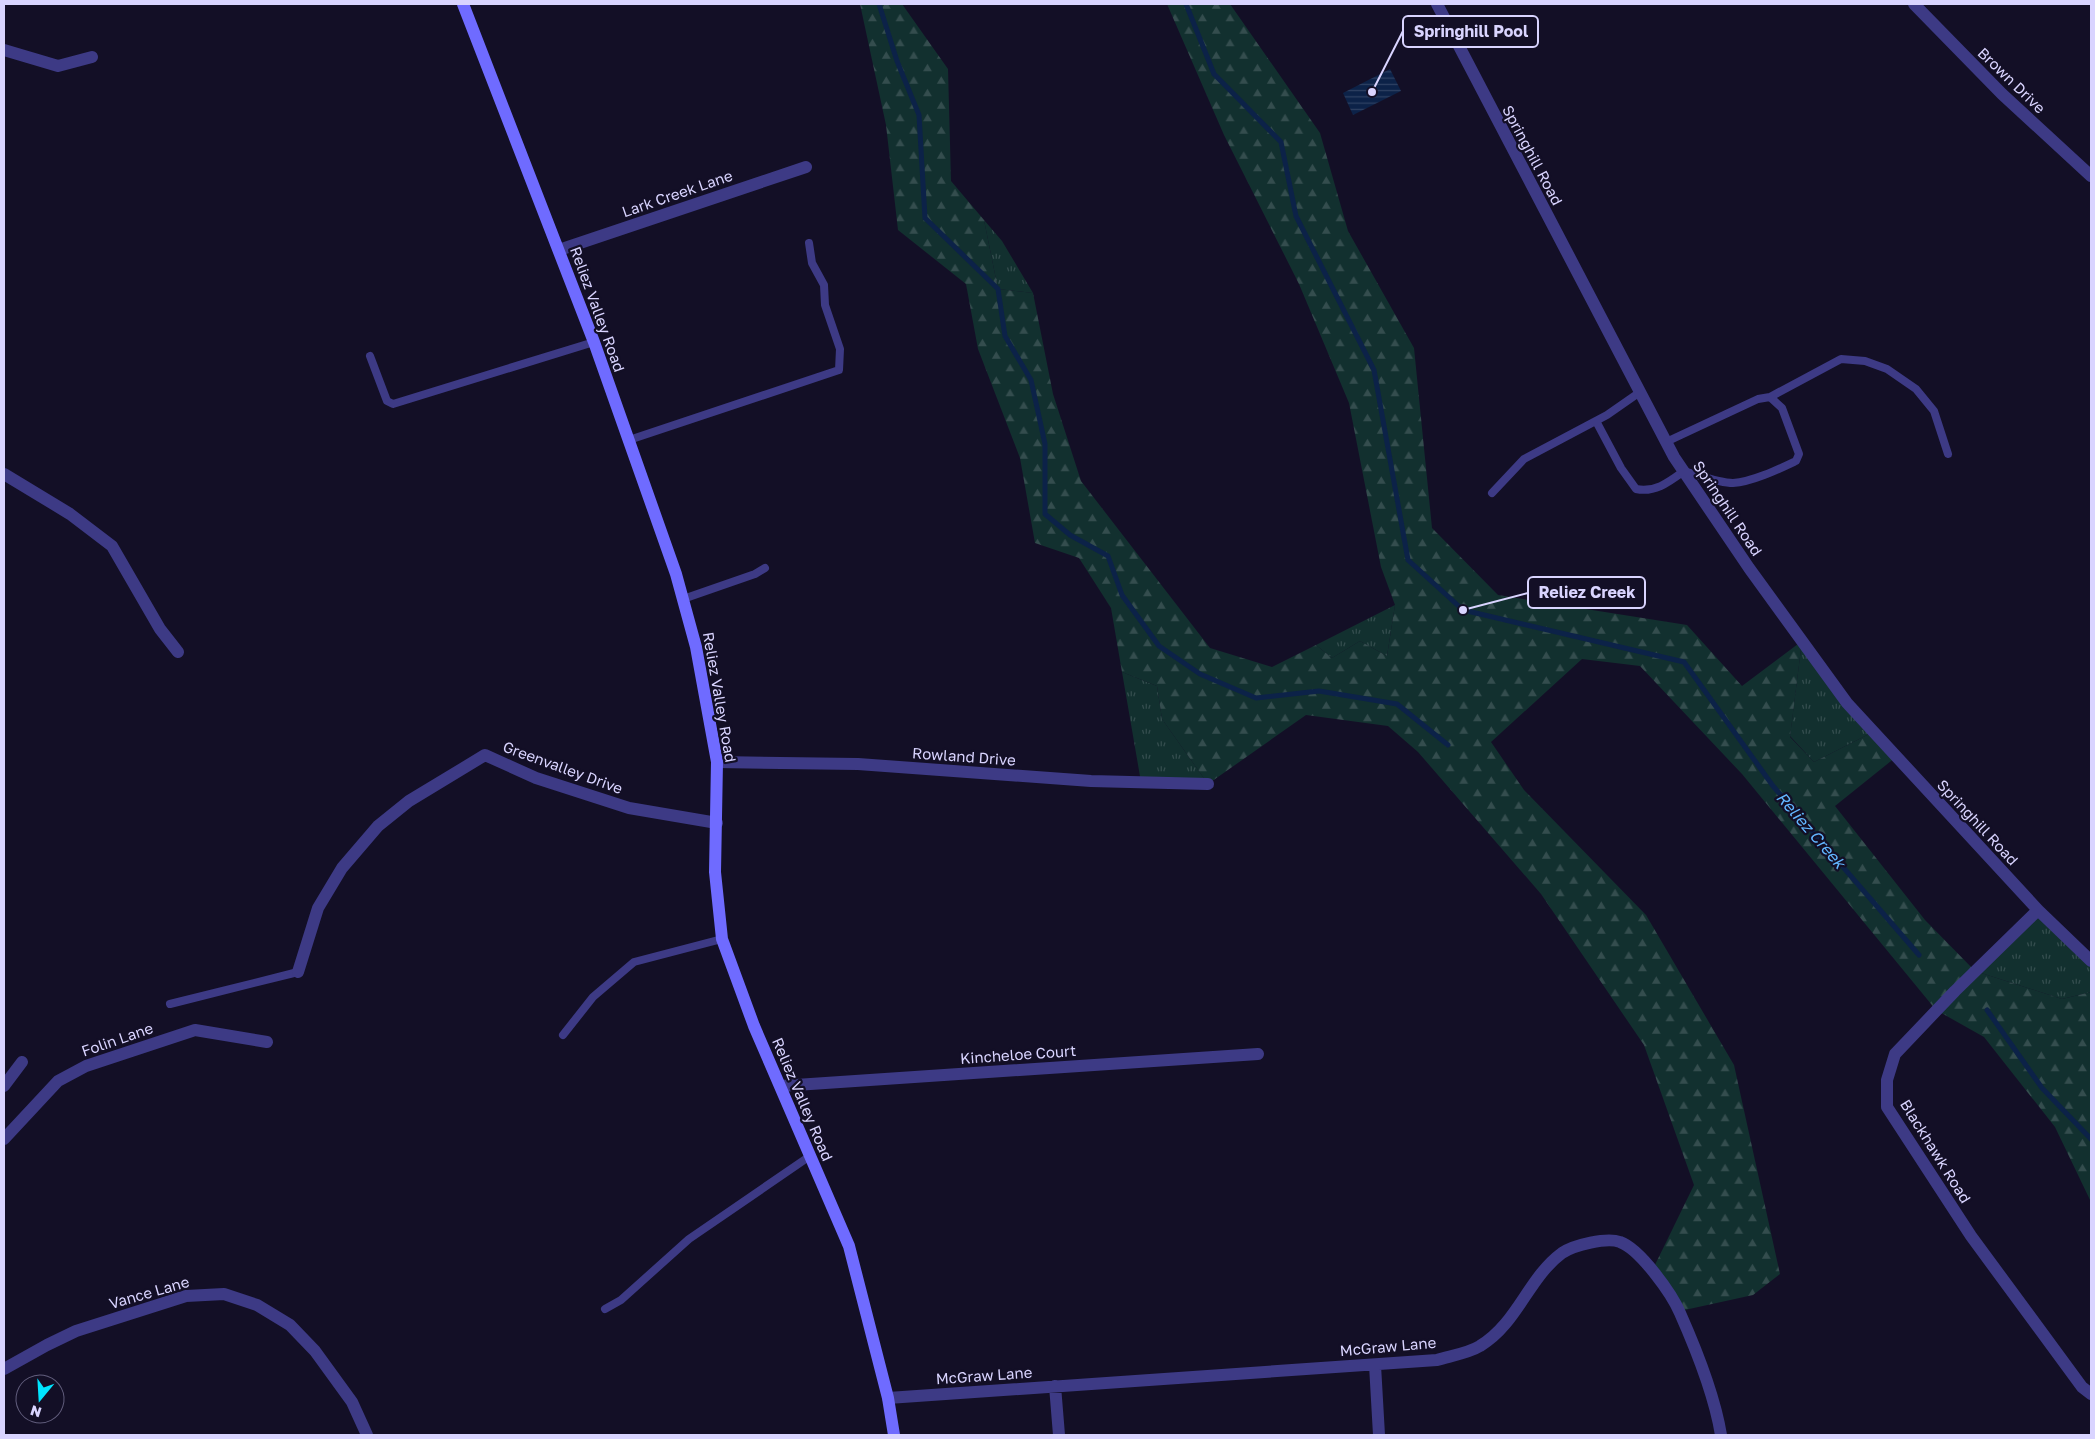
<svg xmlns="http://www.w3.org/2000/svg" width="2095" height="1439" viewBox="0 0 2095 1439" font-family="'Golos Text',sans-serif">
<defs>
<pattern id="grass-tufts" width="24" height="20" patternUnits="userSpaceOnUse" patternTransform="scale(1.25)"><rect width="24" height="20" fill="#12302f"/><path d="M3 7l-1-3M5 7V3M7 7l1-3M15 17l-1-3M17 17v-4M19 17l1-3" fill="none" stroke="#344d4e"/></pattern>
<pattern id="forest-firs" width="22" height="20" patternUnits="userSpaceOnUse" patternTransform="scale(1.25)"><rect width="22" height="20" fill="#12302f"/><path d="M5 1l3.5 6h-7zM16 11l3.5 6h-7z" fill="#344d4e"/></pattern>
<pattern id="water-rules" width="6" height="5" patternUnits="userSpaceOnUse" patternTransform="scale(1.25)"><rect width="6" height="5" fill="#0c2248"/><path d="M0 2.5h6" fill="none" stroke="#2f4163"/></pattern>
</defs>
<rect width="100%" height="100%" fill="#130f26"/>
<path fill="url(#grass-tufts)" d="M984 220 1002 241 1033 293 998 289Z
M1395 605 1387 656 1360 641 1332 658 1316 645Z
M1802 641 1873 732 1814 762 1790 736Z
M1122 672 1157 686 1162 719 1208 784 1141 782Z
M2038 910 2091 961V992L2062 999 1975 971Z"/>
<path fill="url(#forest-firs)" d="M860 4H902L948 69 951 181 984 220 998 289 1033 293 1053 394 1081 481 1210 648 1272 667 1316 645 1332 658 1360 641 1387 656 1395 605 1381 567 1349 403 1299 284 1224 135 1167 4H1230L1320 133 1348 231 1414 348 1432 528 1498 595 1687 625 1742 686 1802 641 1790 737 1814 762 1873 732 1896 757 1835 806 1925 920 1975 971 2062 999 2091 992V1202L2055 1127 1984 1037 1936 1010 1742 774 1640 666 1582 659 1491 742 1524 790 1646 915 1734 1065 1780 1274 1753 1295 1680 1311 1652 1271 1694 1185 1644 1045 1541 894 1418 752 1388 726 1306 715 1208 784 1162 719 1157 686 1122 672 1111 608 1079 558 1035 543 1020 458 978 349 966 284 898 230 886 125Z"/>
<path fill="url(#water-rules)" d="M1390 69 1401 91 1353 115 1343 93Z"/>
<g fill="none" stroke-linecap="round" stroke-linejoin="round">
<path stroke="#0c2248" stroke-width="5" d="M879 4 897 61 919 115 925 218 998 289 1005 336 1031 380 1045 444V514L1070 535 1108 556 1122 595 1159 646 1200 674 1256 698 1319 691 1397 704 1448 745
M1186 4 1214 74 1281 142 1296 216 1374 370 1408 560 1463 610 1684 662 1773 786 1919 955
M1987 1010 2042 1088 2091 1139"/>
<path stroke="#3d3a85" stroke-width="8" d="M370 356 387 401 393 404 594 342
M1770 397 1841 359 1865 361 1887 369 1916 389 1934 411 1948 454
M1596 421 1621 468 1636 489C1655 493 1669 482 1684 471 1699 475 1718 483 1733 483 1752 482 1779 469 1796 461L1799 454 1782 408 1770 397 1758 399 1666 442
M629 440 839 370 840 349 825 305 824 285 812 263 809 243
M1492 493 1524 459 1607 415 1640 392
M683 599 755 574 765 568
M170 1004 298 972
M563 1035 593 997 634 962 722 939
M605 1309 621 1300 689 1239 810 1156"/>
<path stroke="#3d3a85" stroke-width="12" d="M1437 4 1674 457 1749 568 1847 703 2038 910 2091 961
M1914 4 2002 94 2091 176
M4 50 58 66 92 57
M559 250 806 167
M4 474 70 514 112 546 160 629 178 652
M717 762 858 764 1091 781 1208 784
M2038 910 1955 991 1895 1054 1887 1080V1107L1971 1236 2082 1387 2091 1394
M298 972 318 908 342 868 378 826 409 801 485 755 536 778 629 808 717 823
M4 1086 22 1062
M781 1086 1258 1054
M4 1139 58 1081 86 1066 195 1030 267 1042
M1375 1365 1379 1435
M4 1369 47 1345 76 1331 186 1296 224 1294 257 1305 290 1325 315 1351 352 1402 367 1435
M1055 1386 1059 1435
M888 1398 1437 1360C1450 1356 1469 1353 1480 1346 1518 1323 1528 1278 1562 1253 1574 1245 1607 1237 1620 1242 1640 1249 1672 1294 1680 1313 1696 1349 1715 1398 1721 1435"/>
<path stroke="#6f6bff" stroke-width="12" d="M463 4 594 342 676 574 696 647 717 762 715 872 722 939 754 1026 849 1246 888 1398 894 1435"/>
</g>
<g text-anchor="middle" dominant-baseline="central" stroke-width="4.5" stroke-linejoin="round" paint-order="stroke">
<g font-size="15" fill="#d9d4ff" stroke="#130f26">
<text transform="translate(2012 80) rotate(44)">Brown Drive</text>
<text transform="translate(1533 155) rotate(62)">Springhill Road</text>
<text transform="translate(677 193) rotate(-19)">Lark Creek Lane</text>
<text transform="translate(598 309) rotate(70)">Reliez Valley Road</text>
<text transform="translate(1728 508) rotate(56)">Springhill Road</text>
<text transform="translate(720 697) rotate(80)">Reliez Valley Road</text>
<text transform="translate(964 756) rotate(4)">Rowland Drive</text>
<text transform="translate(563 767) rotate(20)">Greenvalley Drive</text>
<text transform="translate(1978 822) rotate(47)">Springhill Road</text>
<text transform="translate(117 1039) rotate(-19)">Folin Lane</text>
<text transform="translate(1018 1054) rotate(-4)">Kincheloe Court</text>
<text transform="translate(803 1099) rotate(67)">Reliez Valley Road</text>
<text transform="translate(1936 1151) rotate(58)">Blackhawk Road</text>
<text transform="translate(149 1292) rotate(-16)">Vance Lane</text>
<text transform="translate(1388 1346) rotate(-5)">McGraw Lane</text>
<text transform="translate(984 1375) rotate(-4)">McGraw Lane</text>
</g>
<g font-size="16" font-style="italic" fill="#62b6ff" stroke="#130f26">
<text transform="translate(1811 830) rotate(49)">Reliez Creek</text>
</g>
</g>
<path fill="none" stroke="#d9d4ff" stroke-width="2" d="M1372 92L1403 31M1463 610L1528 593"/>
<g fill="#d9d4ff" stroke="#130f26" stroke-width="2">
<circle cx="1372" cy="92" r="5"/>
<circle cx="1463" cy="610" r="5"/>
</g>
<g fill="#130f26" stroke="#d9d4ff" stroke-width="2">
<rect x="1403" y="16" width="135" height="31" rx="5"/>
<rect x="1528" y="577" width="117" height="31" rx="5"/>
</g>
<g font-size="16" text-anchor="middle" font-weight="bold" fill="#d9d4ff">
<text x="1471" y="37">Springhill Pool</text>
<text x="1587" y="598">Reliez Creek</text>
</g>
<rect width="2095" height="1439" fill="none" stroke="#d9d4ff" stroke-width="10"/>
<g transform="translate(40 1399) rotate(198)"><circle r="24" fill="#130f26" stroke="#625e7d"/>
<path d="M0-4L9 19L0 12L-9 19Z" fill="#00e5ff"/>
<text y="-8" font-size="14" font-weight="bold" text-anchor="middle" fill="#d9d4ff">N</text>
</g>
</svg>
